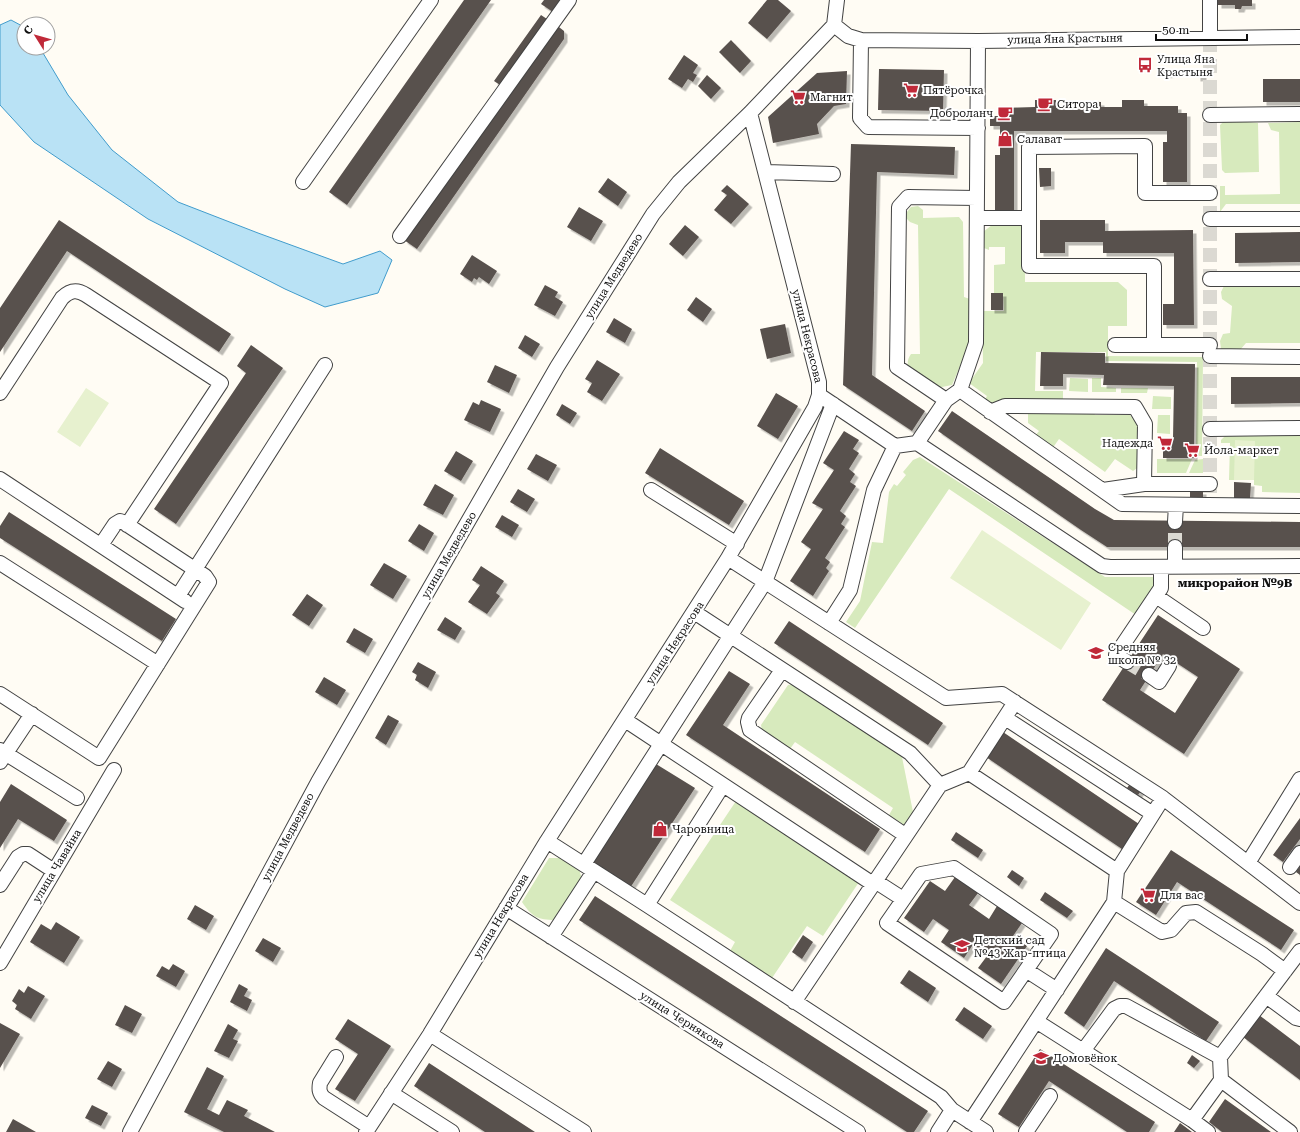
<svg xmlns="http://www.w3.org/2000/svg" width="1300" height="1132" viewBox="0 0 1300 1132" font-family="'Roboto Serif',serif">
<defs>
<filter id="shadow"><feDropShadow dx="3.5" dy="3.5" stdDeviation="0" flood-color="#0004"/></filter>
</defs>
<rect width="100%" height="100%" fill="#fffcf4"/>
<path fill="#d7eabd" d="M1225 120 1258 123 1259 172 1225 173 1222 170 1220 125Z
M1300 122V204H1226L1220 212V186H1225V195L1280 194 1279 132 1271 130 1268 123Z
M918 206 923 210V218L959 217 963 222 964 297 970 299 969 345 952 385 937 388 909 370C907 364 907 360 911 354H920L918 225 910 222 906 218 907 212 911 207Z
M992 225H1025V282H1118L1127 290V326H1108V356L1203 357 1202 456H1196L1197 362 1106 361V352H1036L1035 391H1063V402L991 407 983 402 987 396 969 383 983 363 982 311H1004L1003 293H994V265L1005 264V247H989V250L984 248 983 232Z
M1224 286 1300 287V343H1246L1240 350 1227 354 1221 349 1220 341 1223 334 1230 333 1232 306 1222 299 1221 292Z
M1070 378 1088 379V392L1069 391Z
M1092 378H1101V387L1116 388V392H1092Z
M1121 388H1148L1147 393H1121Z
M1153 396 1171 397V409H1152Z
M1028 410 1093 411 1095 415H1130L1139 427 1140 466 1133 471 1115 459 1105 472 1059 439 1052 449 1035 436 1039 431 1028 423Z
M1158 415H1170V434L1157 433Z
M1226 435 1300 436V493L1262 492V486L1254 485V480H1229L1230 443H1221V440Z
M920 457 1105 577H1159L1139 617 949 489 855 628 846 622 860 601 872 542 883 543 889 492 894 484 897 486 906 475 903 472 913 460Z
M1157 459H1192L1186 473H1157Z
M1203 459V473H1189L1195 460Z
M796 684 901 752 913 812 904 825 889 815 893 808 795 742 790 749 762 731 761 725 788 685Z
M736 801 859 882 823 936 807 926 772 978 730 951 735 942 670 900Z
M549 858H563L579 869 582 879 555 920C538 920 532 917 522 902Z"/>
<path fill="#e7f1cf" d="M86 388 109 403 80 447 57 432Z
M1235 440 1255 441 1254 480H1234Z
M982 530 1091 603 1061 650 950 578Z"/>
<path fill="#b9e2f5" stroke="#419ccc" d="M11 20 24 27V48H40L68 95 112 150 178 202 258 233 343 264 380 251 392 260 378 293 325 307 285 289 148 219 34 142 0 105V25Z"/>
<path fill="#59514d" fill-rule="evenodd" filter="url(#shadow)" d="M464 0H491L347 205 329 192Z
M544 0H562L553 12 541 4Z
M767 0H778L791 11 767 39 748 23Z
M1218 0H1252V6H1242L1241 9H1235V5H1218Z
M541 15 550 21 503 87 494 81Z
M555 24 564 31V39L417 249 404 240Z
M731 40 751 61 740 73 719 52Z
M684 55 698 65 693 73 697 75 693 82 688 79 682 88 668 79Z
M879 69 944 70 943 111 878 110Z
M1163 70H1171V74L1163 75Z
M847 71 846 104 834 106 817 124 819 134 773 143 768 117 817 73Z
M1197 71H1203V77L1197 78Z
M707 75 721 88 711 99 698 86Z
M1263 79H1300V102H1263Z
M1035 100H1056V108H1078V101L1101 102V107H1122V100H1144V106H1178V113H1187V182H1163V142H1167V131H1014V212H995V155H1000V126H990V116H1001V108L1035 107Z
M851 144 955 147 954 175 877 172 872 375 925 411 912 431 843 385Z
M1039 168H1051V186L1040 187Z
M608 178 627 192 618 206 598 192Z
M727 185 749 204 731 224 714 210 727 195 721 191Z
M579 207 603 221 591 241 567 227Z
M59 220 231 334 219 352 67 251 0 352V308Z
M1040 220H1105V231L1193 230 1194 325H1163V304H1174V253H1103V242H1065V253H1040Z
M685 225 699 237 683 256 669 244Z
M1300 232V262L1235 263V233Z
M472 255 497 271 489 284 479 277 477 280 474 278 472 282 460 274Z
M545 285 558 292 555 297 563 302 555 316 534 305Z
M991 293H1003V310H991Z
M696 297 712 309 703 322 687 310Z
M614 318 632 329 625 343 606 332Z
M785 324 791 353 767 359 760 329Z
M525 335 540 344 532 357 518 348Z
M251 345 283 368 176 524 154 509 246 373 237 366Z
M1041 352 1105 353V363L1195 364 1194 458H1163V438H1173L1174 386 1103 385 1104 375 1063 374V386H1040Z
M597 360 620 374 602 401 587 392 592 383 585 379Z
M495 365 517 375 509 393 487 382Z
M1231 377H1300V403L1231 404Z
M776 393 798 406 778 439 757 426Z
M481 400 501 409 490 432 464 420 473 402 479 405Z
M562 404 577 413 570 424 556 415Z
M952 411 1095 509 1114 520 1300 522V547H1107L1081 530 938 431Z
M844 431 859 440 853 449 859 453 849 469 855 474 850 482 856 486 840 511 846 516 841 524 845 527 825 558 830 562 826 568 829 571 813 596 790 581 811 549 801 542 823 509 812 503 834 470 823 463Z
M660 448 744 501 729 525 645 473Z
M456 451 473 461 461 481 444 471Z
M536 454 557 465 548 481 527 469Z
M1234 482 1251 483 1250 498H1234Z
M435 484 454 495 443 515 423 505Z
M518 489 535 499 527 512 510 502Z
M1190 491H1203V501H1190Z
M9 512 176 619 162 641 0 538V526Z
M502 515 519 525 512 537 495 527Z
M419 524 434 533 424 551 408 541Z
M384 563 407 576 393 599 370 585Z
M481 566 504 581 496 593 500 596 487 614 468 602 480 585 472 580Z
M307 594 323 605 309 626 292 615Z
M1158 615 1240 669 1184 754 1102 700ZM1163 654 1198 677 1175 713 1140 690Z
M445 617 462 628 455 640 437 630Z
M789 621 943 723 928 745 774 643Z
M354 628 373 639 365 653 346 642Z
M418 662 436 672 428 688 415 680 417 675 412 672Z
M729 671 750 684 723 725 880 829 865 852 686 735Z
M324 677 346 690 337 705 315 692Z
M388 715 399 721 386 745 375 738Z
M1003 732 1139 824 1122 849 986 757Z
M656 764 695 788 630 888 592 863Z
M1132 781 1143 788 1138 795 1127 788Z
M11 784 67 820 54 841 18 819 0 848V802Z
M1300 818V839L1283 862 1273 855Z
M956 832 983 850 978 858 951 840Z
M1171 850 1294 930 1281 950 1177 882 1156 915 1136 902Z
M1300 866V875L1296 872Z
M1012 870 1024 878 1019 886 1007 877Z
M955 877 978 893 969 905 989 919 997 906 1022 923 1013 936 1027 946 1001 984 978 968 987 956 972 946 964 958 941 942 949 930 933 919 924 932 904 918 930 881 945 891Z
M1045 892 1073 911 1067 918 1040 900Z
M595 896 928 1111 914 1132H907L579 920Z
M195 905 214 916 206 930 187 919Z
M56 922 80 937 64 963 30 942 41 924 51 930Z
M803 935 813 942 802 959 792 952Z
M263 938 281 948 273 962 255 951Z
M1106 948 1219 1022 1206 1041 1114 981 1084 1027 1064 1013Z
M173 964 185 971 176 987 156 976 162 966 169 970Z
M909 970 936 988 928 1002 900 983Z
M239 984 248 989 244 996 252 1000 247 1011 230 1002Z
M28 986 45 996 31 1019 15 1009 17 1005 12 1001 19 989 24 993Z
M125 1005 142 1014 132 1033 115 1025Z
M964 1007 992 1026 983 1039 955 1020Z
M1259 1015 1300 1046V1080L1243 1037Z
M348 1019 391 1046 355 1101 335 1089 358 1054 335 1039Z
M0 1023 20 1034 0 1068Z
M228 1024 238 1030 233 1039 238 1041 229 1058 214 1051Z
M1040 1049 1155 1122 1149 1132H1127L1049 1081 1019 1127 998 1114Z
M1192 1055 1200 1061 1194 1068 1187 1063Z
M108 1061 122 1069 112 1087 97 1079Z
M429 1063 535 1132H485L414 1086Z
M207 1067 224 1076 207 1109 219 1115 227 1100 248 1110 244 1116 275 1132H224L184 1112Z
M1225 1099 1271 1132H1222L1209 1122Z
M92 1105 108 1113 101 1126 85 1118Z
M13 1119 36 1132H6Z
M1180 1123 1192 1132H1174Z"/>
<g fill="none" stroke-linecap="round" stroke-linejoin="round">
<path stroke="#dbd9d2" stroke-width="14" stroke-dasharray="14 7" stroke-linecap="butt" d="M1210 38V505
M1175 547V522
M1127 662 1149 675"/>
<g stroke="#434343" stroke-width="16">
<path id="minor" d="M834 25 848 36 861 40 978 41 1300 37
M834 25 837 0
M1210 38V0
M861 40 860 118 868 127 978 128
M1210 115 1300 114
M766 172 833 174
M303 182 431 0
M977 218H1029
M1210 219H1300
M400 236 569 0
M1210 279H1300
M1115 345H1210
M1154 345V266H1029V147L1145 146V193H1210
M1210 356 1300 357
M960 390 1122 504 1300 506
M0 393 62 298C70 290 77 289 86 295L221 383 127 525
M819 395 895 446 917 443 1102 566 1110 567 1300 566
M946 400 897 367 899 207 908 197 977 198
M990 412 1005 406 1135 407 1145 424 1144 484
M1210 429 1300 428
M917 443 946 400 960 390 976 343 978 41
M0 479 185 601
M651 490 737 544
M1103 490 1144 484H1210
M1175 522 1176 505
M728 558 946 698 1002 694 1163 798 1117 871 1114 902 970 1122
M0 563 158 664
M1175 567V547
M178 596 325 365
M1156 596 1203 628
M694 612 910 753 940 785
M829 623 850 590 874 490 895 446
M1127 662 1116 655 1161 588V568
M782 670 749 718 748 722 750 730 905 835
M1149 675 1159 682 1169 666
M0 694 99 758 209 582 205 576 123 522 120 521 115 524 101 545
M1005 718 1153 814
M625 720 873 884
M0 750 77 798
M0 762 32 714
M969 773 1117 871
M1163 798 1300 903
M547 841 647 905 941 1097 952 1110 986 1132
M1248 863 1300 779
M584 864 765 582 833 404
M1290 867 1300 853
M954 868 1051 934 1004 1002 887 923 921 874Z
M875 881 903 899
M0 885 18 857 23 854H28L54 871
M1114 902 1162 932 1171 930 1186 913 1196 912 1262 954 1285 971
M647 905 723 785
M506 908 858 1132
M551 937 594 871
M0 963 114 770
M1026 970 1057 990
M1266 996 1296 1018 1300 1019
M794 1002 940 785 969 773 1015 702
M1036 1021 1192 1120 1208 1132
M430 1034 584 1132
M1083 1051 1114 1009 1120 1006H1126L1220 1057
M336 1057 320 1083C319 1089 319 1093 324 1098L369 1127
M391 1093 452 1132
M1192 1120 1221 1080
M130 1132 318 782 557 367 653 214 679 182 750 113 834 25
M366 1132 430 1034 547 841 728 558 815 407 819 395V382L750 113
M938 1132 952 1110
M1026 1132 1050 1096
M1290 1132 1221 1080 1220 1057 1300 951"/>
</g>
<use href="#minor" stroke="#fff" stroke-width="14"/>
</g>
<defs>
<g id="bus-bare" transform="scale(1.2)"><path d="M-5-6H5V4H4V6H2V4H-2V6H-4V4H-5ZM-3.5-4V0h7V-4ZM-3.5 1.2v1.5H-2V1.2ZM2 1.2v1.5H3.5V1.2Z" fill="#c02939" stroke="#fff" stroke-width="2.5" paint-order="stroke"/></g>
<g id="supermarket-bare" transform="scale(1.2)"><path d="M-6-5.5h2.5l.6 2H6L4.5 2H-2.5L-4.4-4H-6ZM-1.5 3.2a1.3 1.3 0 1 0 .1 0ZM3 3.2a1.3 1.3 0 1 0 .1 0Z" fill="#c02939" stroke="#fff" stroke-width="2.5" paint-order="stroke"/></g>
<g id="cafe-bare" transform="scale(1.2)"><path d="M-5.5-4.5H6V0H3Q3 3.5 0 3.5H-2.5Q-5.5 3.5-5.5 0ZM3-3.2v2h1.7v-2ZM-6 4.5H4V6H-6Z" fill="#c02939" stroke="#fff" stroke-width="2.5" paint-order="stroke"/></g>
<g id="shop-bare" transform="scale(1.2)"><path d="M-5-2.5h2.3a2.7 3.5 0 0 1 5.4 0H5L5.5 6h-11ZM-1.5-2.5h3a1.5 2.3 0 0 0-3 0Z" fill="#c02939" stroke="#fff" stroke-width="2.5" paint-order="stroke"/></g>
<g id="school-bare" transform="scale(1.2)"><path d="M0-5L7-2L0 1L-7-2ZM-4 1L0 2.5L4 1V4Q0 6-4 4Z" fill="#c02939" stroke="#fff" stroke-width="2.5" paint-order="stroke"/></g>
</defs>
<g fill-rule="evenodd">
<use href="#bus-bare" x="1145" y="65"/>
<use href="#supermarket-bare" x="911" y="90"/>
<use href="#supermarket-bare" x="798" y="97"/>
<use href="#cafe-bare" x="1045" y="104"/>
<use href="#cafe-bare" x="1005" y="113"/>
<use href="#shop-bare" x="1005" y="139"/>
<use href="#supermarket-bare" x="1165" y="443"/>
<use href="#supermarket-bare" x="1192" y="450"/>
<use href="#school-bare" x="1096" y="653"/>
<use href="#shop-bare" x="660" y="829"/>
<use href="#supermarket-bare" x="1148" y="895"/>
<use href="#school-bare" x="962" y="946"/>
<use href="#school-bare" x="1041" y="1058"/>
</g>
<g text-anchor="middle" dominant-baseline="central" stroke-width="4" stroke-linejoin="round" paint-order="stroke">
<g font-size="11" fill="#101010" stroke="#fff">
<text transform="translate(1065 39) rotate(-1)">улица Яна Крастыня</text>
<text transform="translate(614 276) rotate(-58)">улица Медведево</text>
<text transform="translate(807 336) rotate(76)">улица Некрасова</text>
<text transform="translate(449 555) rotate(-60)">улица Медведево</text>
<text transform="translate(675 643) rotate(-57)">улица Некрасова</text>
<text transform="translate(288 837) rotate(-62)">улица Медведево</text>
<text transform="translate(57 866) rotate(-59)">улица Чавайна</text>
<text transform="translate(501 916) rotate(-59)">улица Некрасова</text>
<text transform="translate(682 1020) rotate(32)">улица Чернякова</text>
</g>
<g font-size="11" fill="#101010" stroke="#fff" text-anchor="start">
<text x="1157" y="59">Улица Яна<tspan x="1157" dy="13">Крастыня</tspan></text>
<text x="923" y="90">Пятёрочка</text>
<text x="810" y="97">Магнит</text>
<text x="1057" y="104">Ситора</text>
<text x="993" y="113" text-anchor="end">Доброланч</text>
<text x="1017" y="139">Салават</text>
<text x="1153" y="443" text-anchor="end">Надежда</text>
<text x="1204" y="450">Йола-маркет</text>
<text x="1108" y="647">Средняя<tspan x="1108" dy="13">школа № 32</tspan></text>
<text x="672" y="829">Чаровница</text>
<text x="1160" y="895">Для вас</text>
<text x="974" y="940">Детский сад<tspan x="974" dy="13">№43 Жар-птица</tspan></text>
<text x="1053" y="1058">Домовёнок</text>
</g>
<g font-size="12" font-weight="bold" fill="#101010" stroke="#fff">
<text x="1235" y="583">микрорайон №9В</text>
</g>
</g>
<g transform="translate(36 36) rotate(307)"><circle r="19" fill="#ffffff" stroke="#9f9f9f"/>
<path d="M0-3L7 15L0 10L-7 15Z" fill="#c02939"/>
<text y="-6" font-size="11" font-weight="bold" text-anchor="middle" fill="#101010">С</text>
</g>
<path d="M1156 34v6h91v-6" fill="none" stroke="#101010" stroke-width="2"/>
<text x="1162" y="34" font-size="12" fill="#101010" stroke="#ffffff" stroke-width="3" paint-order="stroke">50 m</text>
</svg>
